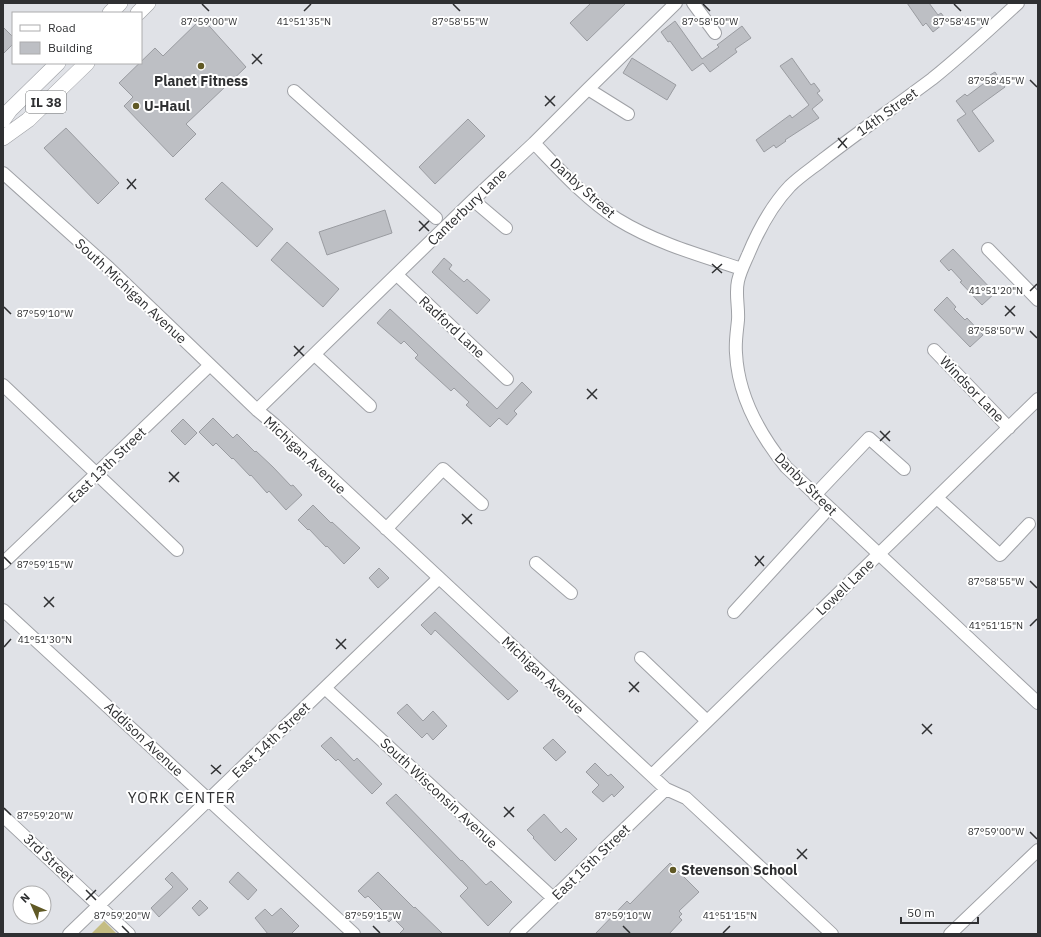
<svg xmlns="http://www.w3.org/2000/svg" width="1041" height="937" viewBox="0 0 1041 937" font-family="'IBM Plex Sans',sans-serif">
<rect width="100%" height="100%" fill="#e0e2e7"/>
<path fill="#c5bd83" d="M104 921 117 934H91Z"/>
<path fill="#bdbfc4" stroke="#9a9ca1" d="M591 3H626L587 41 570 23Z
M907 3H929L938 15 941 13 947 21 933 32 926 23 923 26Z
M202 18 246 67 186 124 196 134 173 157 124 106 133 97 119 83 155 48 163 56Z
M675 21 702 59 719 47 717 45 742 26 751 38 735 49 737 52 710 72 703 63 692 71 670 41 668 42 661 32Z
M3 27 13 37V44L3 54Z
M632 58 676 85 667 100 623 73Z
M792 58 811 85 814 83 820 91 817 93 823 100 812 109 819 118 785 140 786 141 776 148 774 145 764 152 756 140 790 115 792 118 809 105 780 66Z
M995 72 1005 87 972 111 994 141 979 152 957 120 966 114 956 101 965 94 967 96 987 81 985 78Z
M468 119 485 136 435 184 419 167Z
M66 128 119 183 98 204 44 148Z
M222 182 273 229 257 247 205 199Z
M385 210 392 233 327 255 319 232Z
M287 242 339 289 323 307 271 260Z
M953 249 995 293 982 305 960 282 962 281 951 269 949 271 940 261Z
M444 258 452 265 449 269 464 282 467 279 490 300 477 314 432 272Z
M947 297 956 307 954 309 965 320 967 318 983 335 970 347 934 310Z
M390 309 497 409 522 382 532 392 514 411 517 414 507 425 499 418 490 427 466 405 469 402 454 388 451 391 415 358 418 355 404 341 401 344 377 323Z
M213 418 233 438 237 434 255 452 256 451 273 467 291 486 293 485 302 495 286 510 269 491 267 493 251 475 250 476 233 458 232 459 216 443 213 446 199 432Z
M183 419 197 433 185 445 171 431Z
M313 505 331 523 332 522 360 548 344 564 327 546 326 547 309 529 308 530 298 520Z
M379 568 389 578 378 588 369 578Z
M435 612 518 691 508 700 435 630 431 635 421 625Z
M407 704 423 721 433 711 447 726 433 740 427 733 422 738 397 713Z
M331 737 354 761 357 758 382 784 372 794 338 759 336 761 321 746Z
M553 739 566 752 556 761 543 748Z
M595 763 608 776 611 774 624 787 614 797 612 794 603 802 592 792 599 785 586 772Z
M396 794 461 861 462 860 486 885 491 881 512 902 488 926 460 896 468 888 386 803Z
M544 814 561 833 566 828 577 839 555 861 533 838 534 837 527 830Z
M670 863 699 892 679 911 682 914 679 917 682 920 669 934H595L627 901 630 904Z
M172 872 188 889 159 917 151 908 173 887 165 879Z
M238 872 257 890 248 900 229 882Z
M378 872 414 908 415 907 443 934H399L404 929 393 918 389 922 382 914 384 912 368 896 365 898 358 891Z
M200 900 208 908 199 916 192 908Z
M281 908 299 926 291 934H268L255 918 265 909 272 916Z"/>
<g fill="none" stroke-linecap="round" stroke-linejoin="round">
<g stroke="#9fa1a6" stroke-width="14">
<path id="minor" d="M693 3 715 33
M1018 3C990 29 962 55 932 79 896 106 860 131 825 158 814 167 800 176 790 186 771 206 758 231 748 255 744 264 740 272 738 281 735 294 739 307 738 320 737 331 735 342 736 353 738 395 760 435 786 467L1038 703
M588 89 628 114
M294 91 436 218
M534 143C560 170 586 199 617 219 656 243 699 255 742 269
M3 173 109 268 257 410 275 425 666 789 686 798 832 934
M473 200 506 228
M988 249 1038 300
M397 275 507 379
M934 350 1009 428
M315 355 370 406
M3 385 177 550
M257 410 473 200 534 143 588 89 676 3
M815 495 869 438 904 469
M937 498 1000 555 1029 524
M386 529 443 469 482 504
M3 563 210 365
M536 563 571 593
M3 610 354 934
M734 612 829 508
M641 658 707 721
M325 688 553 898
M652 775 1038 399
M3 816 129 934
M69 934 439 578
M516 934 666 789
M950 934 1038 850"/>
</g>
<g stroke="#9fa1a6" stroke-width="16">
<path id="major" d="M110 13 120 3
M138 13 148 3
M3 120 10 110 58 63
M3 138 28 120 87 63"/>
</g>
<use href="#minor" stroke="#fff" stroke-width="12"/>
<use href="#major" stroke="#fff" stroke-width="15"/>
</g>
<path fill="none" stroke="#2f3032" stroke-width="1.5" d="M202 4 209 11M453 4 460 11M703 4 710 11M954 4 961 11M304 11 311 4M252 54 262 64M252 64 262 54M1030 80 1037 87M545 96 555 106M545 106 555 96M838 138 847 148M838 148 847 138M127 179 136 189M127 189 136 179M419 221 429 231M419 231 429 221M712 264 722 273M712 273 722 264M1030 291 1037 284M1005 306 1015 316M4 307 11 314M1005 316 1015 306M1030 331 1037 338M294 346 304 356M294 356 304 346M587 389 597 399M587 399 597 389M880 431 890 441M880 441 890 431M169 472 179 482M169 482 179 472M462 514 472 524M462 524 472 514M755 556 764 566M4 557 11 564M755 566 764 556M1030 581 1037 588M44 597 54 607M44 607 54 597M1030 626 1037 619M336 639 346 649M4 647 11 639M336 649 346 639M629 682 639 692M629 692 639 682M922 724 932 734M922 734 932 724M211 765 221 774M211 774 221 765M504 807 514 817M4 808 11 815M504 817 514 807M1030 832 1037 839M797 849 807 859M797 859 807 849M86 890 96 900M86 900 96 890M122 926 129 933M373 926 380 933M623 926 630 933M723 933 730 926"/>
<g fill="#605925" stroke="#fff" stroke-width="1.5">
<circle cx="201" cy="66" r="4"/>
<circle cx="136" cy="106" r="4"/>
<circle cx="673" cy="870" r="4"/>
</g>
<g text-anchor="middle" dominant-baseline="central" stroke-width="4" stroke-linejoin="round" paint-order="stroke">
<rect fill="#fff" stroke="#6d6e70" stroke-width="1" x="26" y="91" width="40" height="22" rx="3"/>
<g font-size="13" font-weight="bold" fill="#2f3032">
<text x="46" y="102">IL 38</text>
</g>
<g font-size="14" font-weight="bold" fill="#2f3032" stroke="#fff" text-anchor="start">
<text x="201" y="81" text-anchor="middle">Planet Fitness</text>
<text x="144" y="106">U-Haul</text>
<text x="681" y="870">Stevenson School</text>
</g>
<g font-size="14" fill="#2f3032" stroke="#fff">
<text transform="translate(887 112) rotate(-36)">14th Street</text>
<text transform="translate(583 188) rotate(42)">Danby Street</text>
<text transform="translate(467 207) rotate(-44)">Canterbury Lane</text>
<text transform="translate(131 291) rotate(43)">South Michigan Avenue</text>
<text transform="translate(452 327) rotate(43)">Radford Lane</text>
<text transform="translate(972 389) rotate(46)">Windsor Lane</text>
<text transform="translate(305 455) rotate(43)">Michigan Avenue</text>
<text transform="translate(107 465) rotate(-44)">East 13th Street</text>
<text transform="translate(806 484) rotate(45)">Danby Street</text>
<text transform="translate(845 587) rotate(-44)">Lowell Lane</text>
<text transform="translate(543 675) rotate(43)">Michigan Avenue</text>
<text transform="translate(144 739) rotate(43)">Addison Avenue</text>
<text transform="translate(271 740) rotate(-44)">East 14th Street</text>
<text transform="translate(439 793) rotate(43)">South Wisconsin Avenue</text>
<text transform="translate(49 858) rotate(43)">3rd Street</text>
<text transform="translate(591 862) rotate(-44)">East 15th Street</text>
</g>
<g font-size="15" letter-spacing="1" fill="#2f3032" stroke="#fff">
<text x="182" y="797">YORK CENTER</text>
</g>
</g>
<g font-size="10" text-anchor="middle" fill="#2f3032" stroke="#fff" stroke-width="4" stroke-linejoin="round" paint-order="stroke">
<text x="209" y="25">87°59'00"W</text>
<text x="304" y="25">41°51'35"N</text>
<text x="460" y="25">87°58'55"W</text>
<text x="710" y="25">87°58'50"W</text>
<text x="961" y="25">87°58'45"W</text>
<text x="996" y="84">87°58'45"W</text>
<text x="996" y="294">41°51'20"N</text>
<text x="45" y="317">87°59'10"W</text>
<text x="996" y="334">87°58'50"W</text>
<text x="45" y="568">87°59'15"W</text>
<text x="996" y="585">87°58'55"W</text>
<text x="996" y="629">41°51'15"N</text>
<text x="45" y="643">41°51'30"N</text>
<text x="45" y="819">87°59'20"W</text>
<text x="996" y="835">87°59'00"W</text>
<text x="122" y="919">87°59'20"W</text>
<text x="730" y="919">41°51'15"N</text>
<text x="373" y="919">87°59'15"W</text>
<text x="623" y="919">87°59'10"W</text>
</g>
<rect width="1041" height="937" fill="none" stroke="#2f3032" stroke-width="8"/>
<rect x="12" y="12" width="130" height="52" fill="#ffffff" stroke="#acacad"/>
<rect x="20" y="25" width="20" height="6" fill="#ffffff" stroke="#acacad"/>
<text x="48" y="32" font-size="12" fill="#2f3032">Road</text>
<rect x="20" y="42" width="20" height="12" fill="#bdbfc4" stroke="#acacad"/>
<text x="48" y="52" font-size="12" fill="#2f3032">Building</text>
<g transform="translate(32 905) rotate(315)"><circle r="19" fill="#ffffff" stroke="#acacad"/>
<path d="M0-3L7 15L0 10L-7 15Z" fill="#605925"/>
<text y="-6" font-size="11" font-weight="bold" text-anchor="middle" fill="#2f3032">N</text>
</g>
<path d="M901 917v6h77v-6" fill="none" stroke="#2f3032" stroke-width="2"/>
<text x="907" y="917" font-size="12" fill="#2f3032" stroke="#ffffff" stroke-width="3" paint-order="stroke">50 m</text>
</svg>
